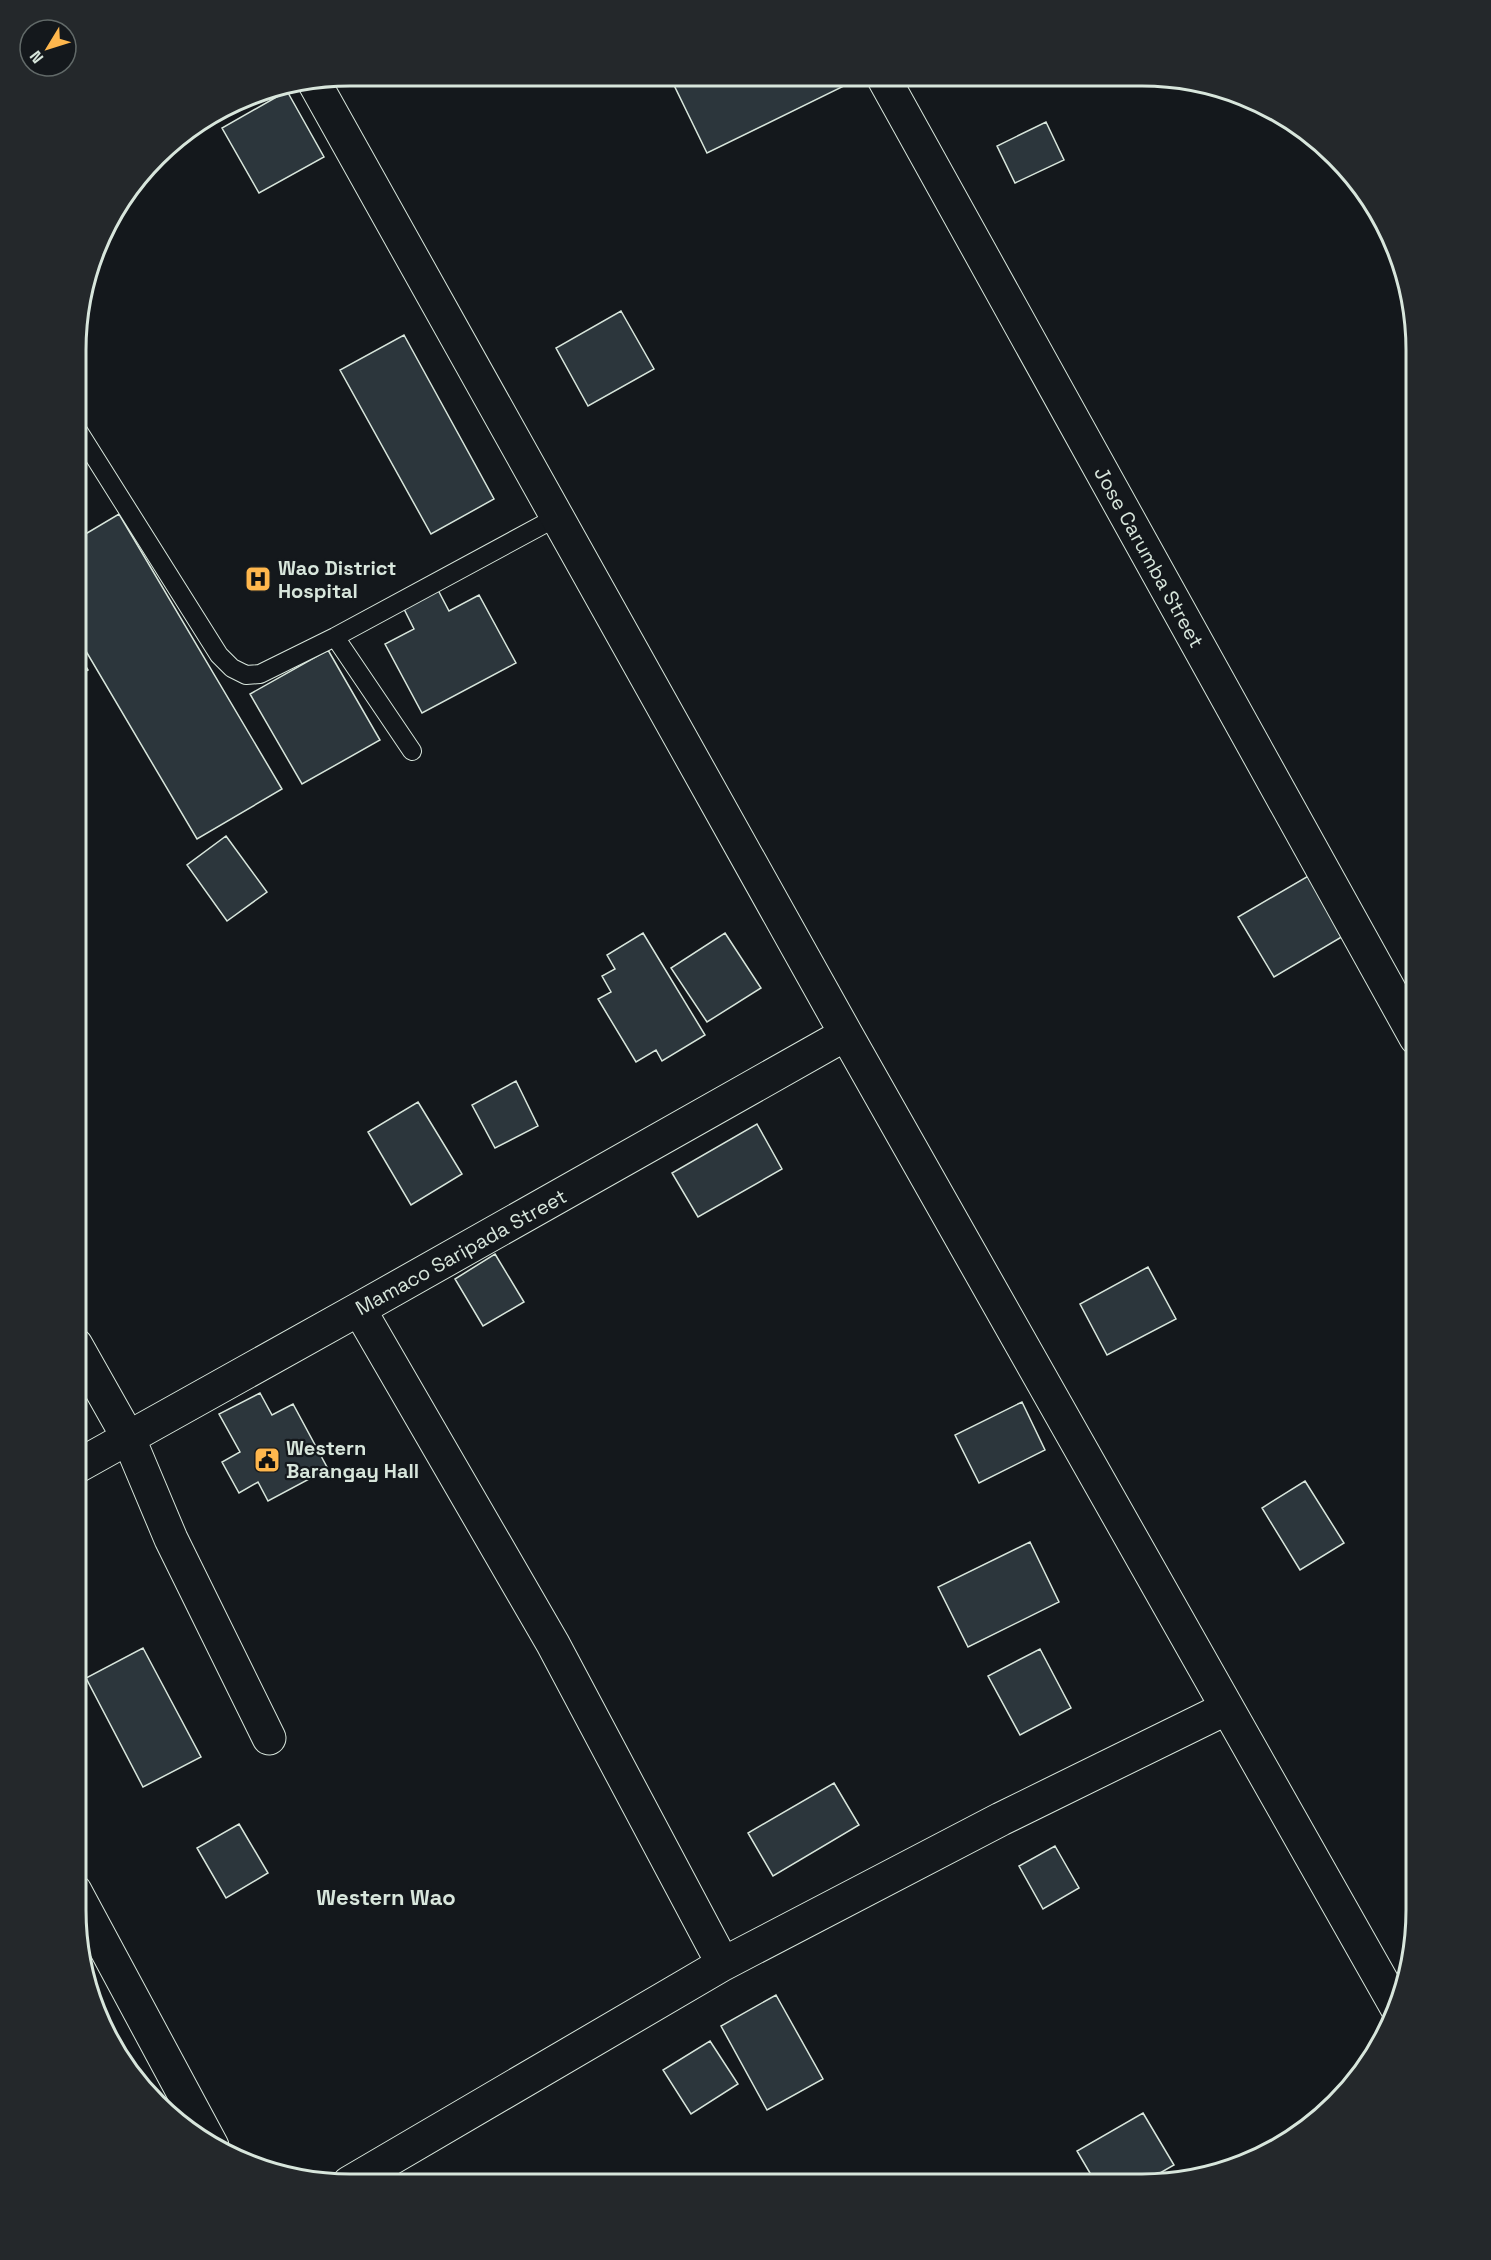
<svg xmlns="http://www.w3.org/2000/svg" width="1491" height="2260" viewBox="0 0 1491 2260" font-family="'Space Grotesk',sans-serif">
<rect width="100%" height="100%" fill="#14181c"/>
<path fill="#2c363c" stroke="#d8e6dc" stroke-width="1.5" d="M677 76H842L846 85 707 153 671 79Z
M287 91 324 157 259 193 222 128Z
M1046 122 1064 160 1015 183 997 146Z
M621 311 654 369 588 406 556 348Z
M404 335 494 499 431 534 340 370Z
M119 514 282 789 197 839 77 636V539Z
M438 590 449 611 479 595 516 663 422 713 385 644 414 629 404 609Z
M328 650 380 740 302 784 250 694Z
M77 652 88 670 77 676Z
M226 836 267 892 227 921 187 865Z
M1310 875 1345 935 1274 977 1238 917Z
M643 933 705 1035 662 1061 656 1050 636 1062 598 999 611 992 602 976 615 969 607 955Z
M725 933 761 988 707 1022 671 968Z
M516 1081 538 1126 495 1148 472 1105Z
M418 1102 462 1174 411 1205 368 1132Z
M757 1124 782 1169 698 1217 672 1173Z
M495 1254 524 1302 483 1326 455 1279Z
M1148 1267 1176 1319 1107 1355 1080 1304Z
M260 1393 272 1415 293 1404 328 1469 268 1501 258 1482 239 1493 222 1462 240 1452 219 1414Z
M1022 1402 1045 1450 979 1483 955 1435Z
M1305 1481 1344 1543 1300 1570 1262 1508Z
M1030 1542 1059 1602 968 1647 938 1587Z
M75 1586 85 1604 75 1609Z
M143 1648 201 1757 143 1787 86 1678Z
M1040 1649 1071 1708 1020 1735 988 1676Z
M834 1783 859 1825 773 1876 748 1833Z
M239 1824 268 1873 226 1898 197 1848Z
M1055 1846 1079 1888 1043 1909 1019 1866Z
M776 1995 823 2079 767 2110 721 2026Z
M710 2041 738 2084 691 2114 663 2070Z
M1143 2113 1174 2165 1139 2185H1097L1077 2151Z"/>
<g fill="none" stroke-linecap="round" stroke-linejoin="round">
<g stroke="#d8e6dc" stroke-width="20">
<path id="lane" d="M77 429 219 655 232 668 246 675 260 674 335 637 557 517
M335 637 412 751"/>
</g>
<g stroke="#d8e6dc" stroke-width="35">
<path id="street" d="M883 77 1416 1038
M314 82 846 1034 1397 2008
M359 1309 553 1644 723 1964
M76 1345 129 1439 171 1539 269 1738
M76 1467 359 1309 846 1034
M75 1891 212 2146
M349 2183 723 1964 1001 1819 1227 1708"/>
</g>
<use href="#lane" stroke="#14181c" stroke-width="18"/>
<use href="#street" stroke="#14181c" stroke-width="33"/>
</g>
<defs>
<g id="hospital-square" transform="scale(1.35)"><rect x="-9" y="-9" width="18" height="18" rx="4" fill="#ffb74d" stroke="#14181c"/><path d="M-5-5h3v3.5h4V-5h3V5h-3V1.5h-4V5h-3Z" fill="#111"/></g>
<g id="civic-square" transform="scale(1.35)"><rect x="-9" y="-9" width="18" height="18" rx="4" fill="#ffb74d" stroke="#14181c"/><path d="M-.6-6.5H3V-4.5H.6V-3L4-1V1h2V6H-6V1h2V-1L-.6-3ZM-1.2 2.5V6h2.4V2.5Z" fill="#111"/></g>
</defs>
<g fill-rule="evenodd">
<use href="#hospital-square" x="258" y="579"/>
<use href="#civic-square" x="267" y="1460"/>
</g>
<g text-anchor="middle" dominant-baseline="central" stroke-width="4.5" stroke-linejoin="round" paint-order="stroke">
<g font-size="20" fill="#d8e6dc" stroke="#14181c">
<text transform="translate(1149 557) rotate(61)">Jose Carumba Street</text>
<text transform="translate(461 1252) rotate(-29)">Mamaco Saripada Street</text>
</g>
<g font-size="20" font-weight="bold" fill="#d8e6dc" stroke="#14181c" text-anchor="start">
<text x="278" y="568">Wao District<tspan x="278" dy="23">Hospital</tspan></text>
<text x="286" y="1448">Western<tspan x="286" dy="23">Barangay Hall</tspan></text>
</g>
<g font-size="22" font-weight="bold" fill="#d8e6dc" stroke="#14181c">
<text x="386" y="1897">Western Wao</text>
</g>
</g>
<path d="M0 0H1491V2260H0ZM350 86H1142A264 264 0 0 1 1406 350V1910A264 264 0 0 1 1142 2174H350A264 264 0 0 1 86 1910V350A264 264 0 0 1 350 86Z" fill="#24282b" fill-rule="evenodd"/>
<path fill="none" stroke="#d8e6dc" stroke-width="3" d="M350 86H1142A264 264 0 0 1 1406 350V1910A264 264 0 0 1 1142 2174H350A264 264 0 0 1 86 1910V350A264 264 0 0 1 350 86Z"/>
<g transform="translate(48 48) rotate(232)"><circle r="28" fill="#14181c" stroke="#626a69" stroke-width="1.5"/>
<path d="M0-4.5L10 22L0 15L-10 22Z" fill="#ffb74d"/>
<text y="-9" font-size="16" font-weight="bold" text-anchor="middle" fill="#d8e6dc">N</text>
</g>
</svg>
